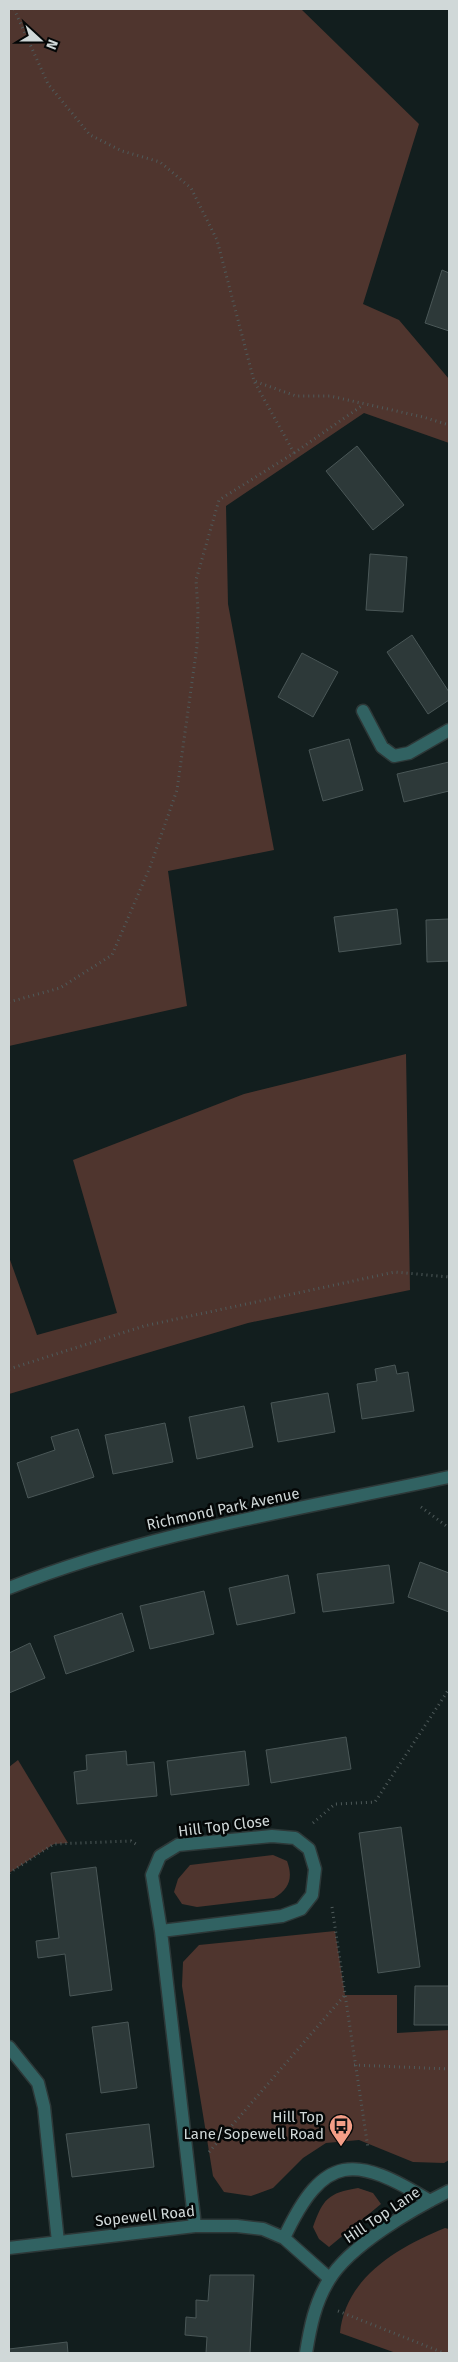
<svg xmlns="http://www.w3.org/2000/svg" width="458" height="2362" viewBox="0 0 458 2362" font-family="'Fira Sans',sans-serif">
<rect width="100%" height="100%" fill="#121e1e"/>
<path fill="#4f352e" d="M9 9H301L419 124 363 304 399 320 449 379V443L364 413 226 506 228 604 274 850 168 871 187 1006 9 1046Z
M406 1054 410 1290 248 1323 9 1394V1257L37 1335 117 1313 73 1160 244 1094Z
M18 1760 68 1843 54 1844 9 1873V1767Z
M273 1855 287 1861C293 1877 290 1889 274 1898L197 1907 182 1904 174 1892 178 1879 190 1865Z
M335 1931 345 1995H397V2033L449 2030V2160L444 2163 413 2162 359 2140 326 2143 303 2158 273 2188 251 2196 224 2192 213 2176 182 1986 183 1962 199 1945Z
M358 2188 373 2193 381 2204 329 2247 319 2239 313 2227C323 2199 328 2193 358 2188Z
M445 2228 449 2229V2353H396L340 2333C345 2278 398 2247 445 2228Z"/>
<path fill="#2d3939" stroke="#4a5757" d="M442 270 449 273V331L425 323Z
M357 446 404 505 373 530 326 471Z
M370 554 407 557 403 612 366 610Z
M412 635 449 692V700L428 714 387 652Z
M302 653 338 672 313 717 278 697Z
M349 739 363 790 323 801 309 750Z
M449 762V791L404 802 397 774Z
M397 909 401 944 339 952 334 917Z
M449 919V961L427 962 426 920Z
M395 1365 397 1374 408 1372 414 1411 362 1419 357 1384 377 1381 375 1369Z
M328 1393 335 1432 278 1442 271 1403Z
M244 1406 253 1447 197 1459 189 1417Z
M165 1423 173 1462 113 1474 105 1435Z
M78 1429 94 1477 28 1498 17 1463 55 1450 51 1437Z
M420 1562 449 1573V1612L408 1597Z
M389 1565 394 1603 323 1612 317 1574Z
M288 1575 295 1613 237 1625 229 1588Z
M204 1591 214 1634 150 1649 140 1606Z
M122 1613 134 1651 66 1674 54 1636Z
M30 1643 45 1678 9 1693V1653Z
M346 1737 351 1769 271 1783 266 1750Z
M126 1751 127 1765 154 1762 157 1796 77 1804 74 1772 87 1770 86 1755Z
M245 1751 249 1785 171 1795 167 1761Z
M401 1827 420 1967 378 1973 359 1833Z
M96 1867 112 1990 70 1996 65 1954 38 1958 36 1941 59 1938 51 1873Z
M415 1986H449V2025H414Z
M128 2022 137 2088 101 2093 92 2027Z
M149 2124 154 2167 72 2177 66 2134Z
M210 2275H254L250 2353H206L207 2337 185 2335 186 2317 196 2318V2300L208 2301Z
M67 2342 68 2353H9V2349Z"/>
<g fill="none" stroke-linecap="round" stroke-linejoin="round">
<g stroke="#2d3838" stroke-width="15">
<path id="minor" d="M363 711 382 747 394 756 409 753 449 730
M9 1588C150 1532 301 1509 449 1477
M161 1931 282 1916 301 1909 312 1895 315 1869 309 1849 295 1838 272 1836 178 1845 160 1856 152 1875 161 1931 195 2226
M9 2047 38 2083 44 2107 58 2242
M284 2238C324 2152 355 2155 430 2201
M9 2248 195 2226H237L263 2229 284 2238 329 2278
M306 2353C310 2328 315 2302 329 2280 350 2245 413 2209 449 2191"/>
</g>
<path stroke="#4f5a5a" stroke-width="3" stroke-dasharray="1 4" stroke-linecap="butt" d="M14 9 48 84 90 135 122 151 160 162 191 188 217 240 254 381 296 396H330L423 417 449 425
M294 453 363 405
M9 1002 60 988 112 955 150 867 177 790 197 646 198 611 196 580 219 500 294 453 254 381
M9 1369 144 1326 395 1272 449 1277
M421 1507 449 1528
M313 1823 335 1804 375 1802 449 1689
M9 1873 54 1844 131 1841 139 1846
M332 1907 368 2148
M354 2065 449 2069
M209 2152 344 1996
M338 2311 444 2353"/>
<use href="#minor" stroke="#316262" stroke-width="12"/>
</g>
<defs>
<g id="bus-pin" transform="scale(1.25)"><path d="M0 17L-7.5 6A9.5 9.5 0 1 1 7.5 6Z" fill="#f49e87" stroke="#040707"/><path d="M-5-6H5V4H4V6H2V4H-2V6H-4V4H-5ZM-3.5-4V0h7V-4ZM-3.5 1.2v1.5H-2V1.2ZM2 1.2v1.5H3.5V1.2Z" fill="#111"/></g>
</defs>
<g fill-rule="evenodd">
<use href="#bus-pin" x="341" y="2126"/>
</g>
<g text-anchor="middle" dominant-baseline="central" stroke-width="5" stroke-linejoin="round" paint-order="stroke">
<g font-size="15" fill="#d0d8d8" stroke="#040707">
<text transform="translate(223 1509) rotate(-12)">Richmond Park Avenue</text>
<text transform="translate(224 1826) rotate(-7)">Hill Top Close</text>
<text transform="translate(382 2215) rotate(-34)">Hill Top Lane</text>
<text transform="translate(145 2216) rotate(-6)">Sopewell Road</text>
</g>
<g font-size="15" fill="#d0d8d8" stroke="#040707" text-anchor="end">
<text x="324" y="2117">Hill Top<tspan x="324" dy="17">Lane/Sopewell Road</tspan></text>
</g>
</g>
<rect width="458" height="2362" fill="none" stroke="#d0d8d8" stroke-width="20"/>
<g transform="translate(40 40) rotate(111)" stroke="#040707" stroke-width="4" paint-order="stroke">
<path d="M0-4L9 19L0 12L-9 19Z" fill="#d0d8d8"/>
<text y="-8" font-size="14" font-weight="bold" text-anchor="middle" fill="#d0d8d8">N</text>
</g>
</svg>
